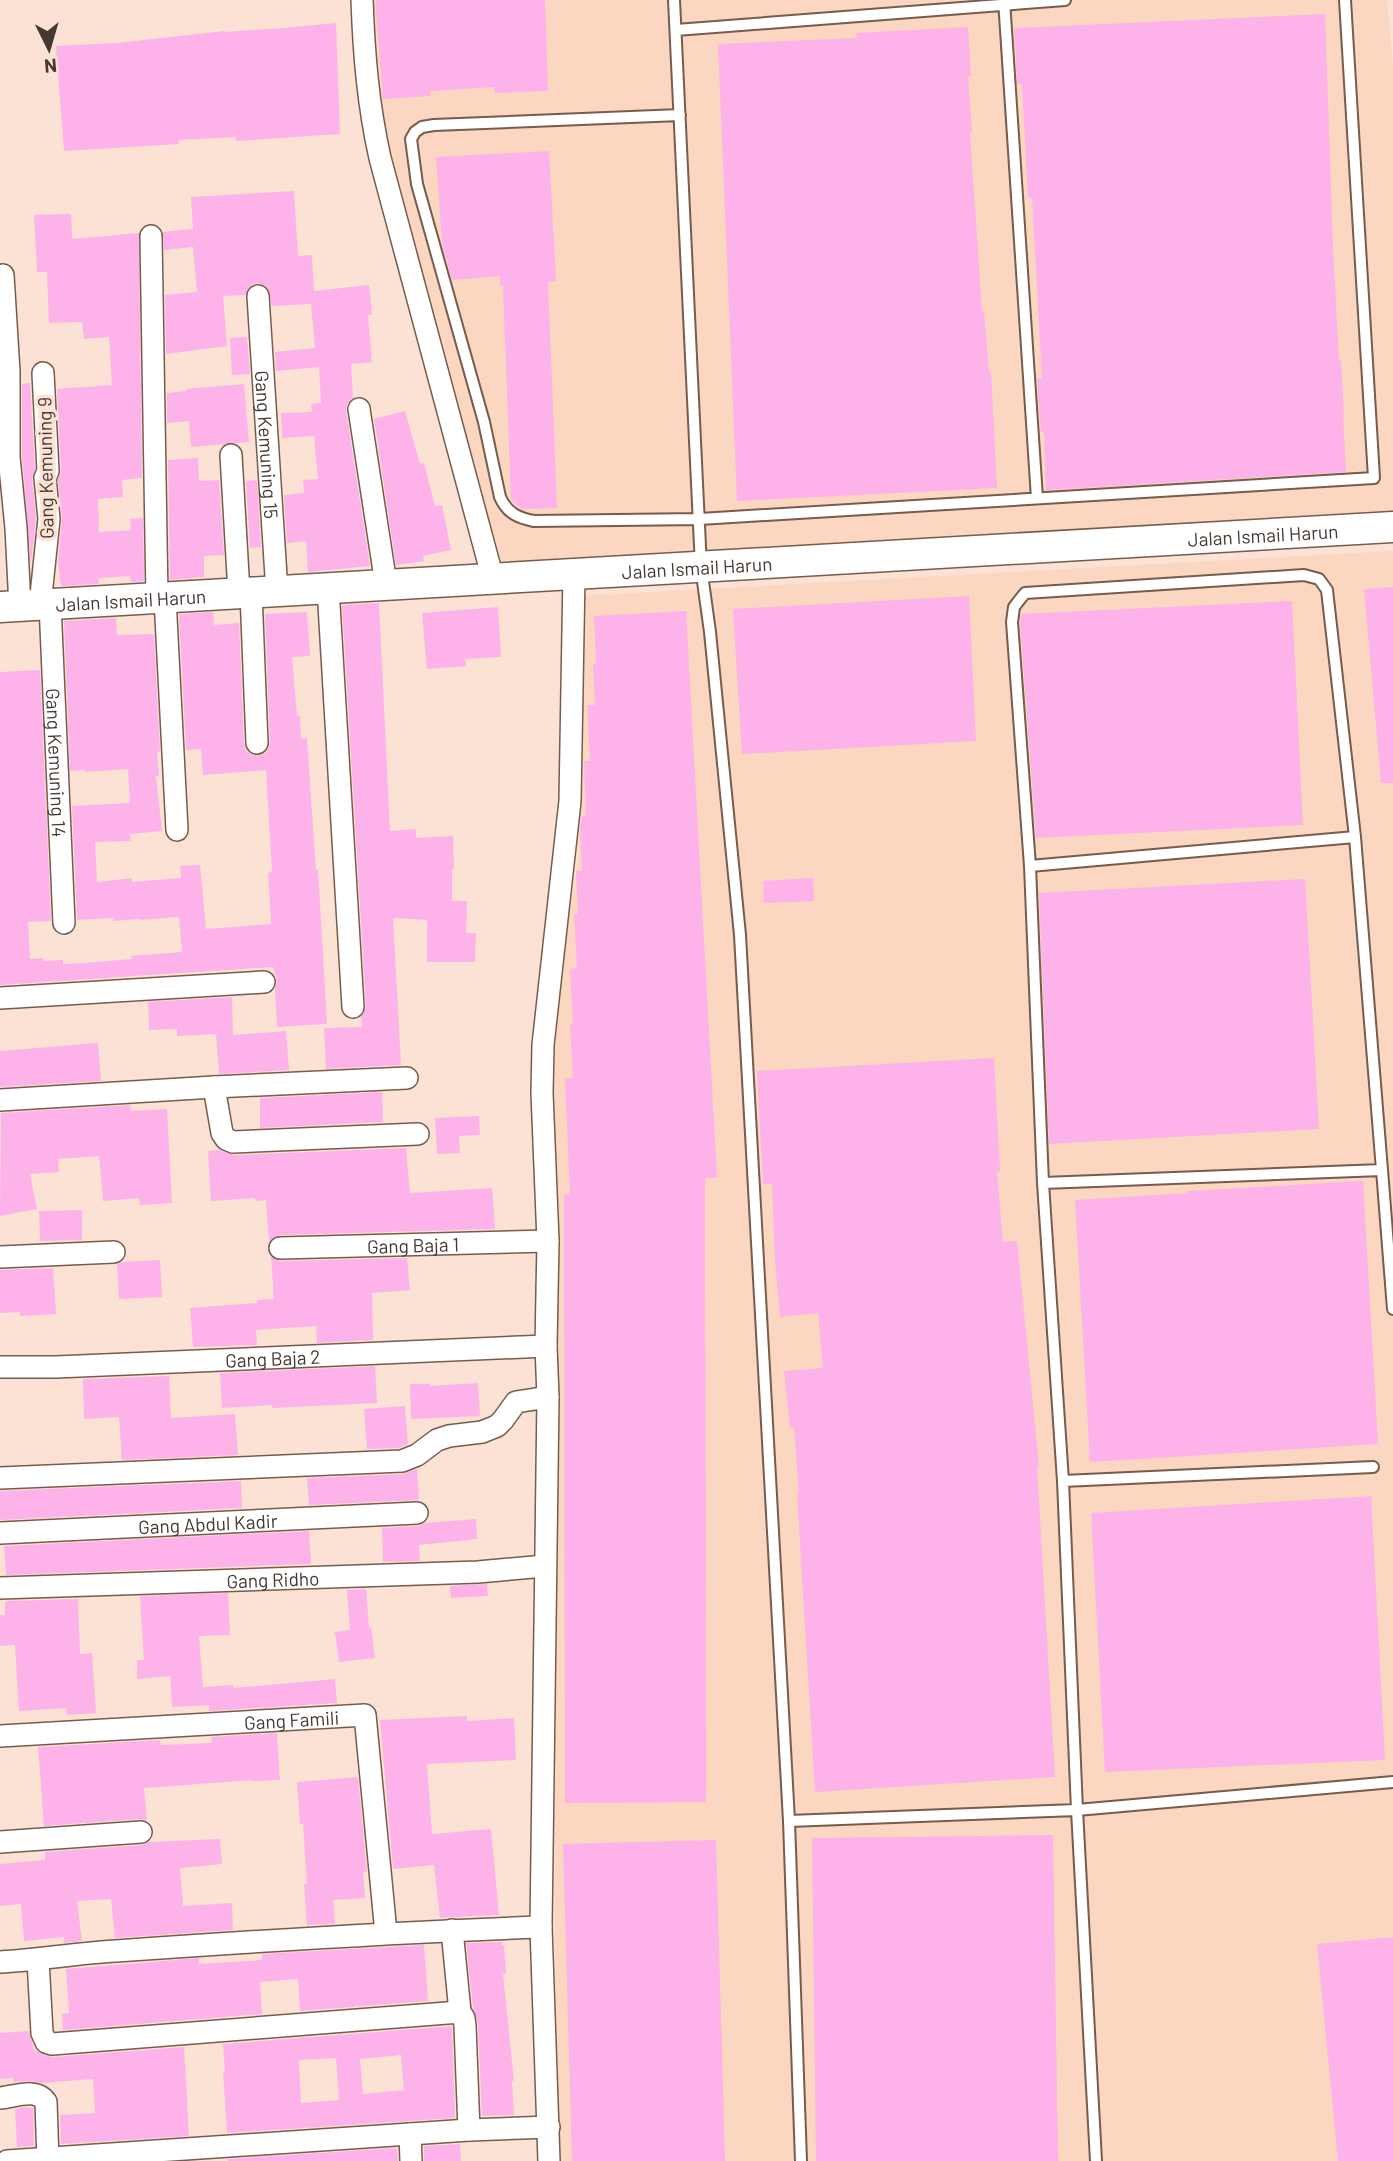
<svg xmlns="http://www.w3.org/2000/svg" width="1393" height="2161" viewBox="0 0 1393 2161" font-family="Barlow,sans-serif">
<rect width="100%" height="100%" fill="#fbe2d4"/>
<path fill="#fbd6c0" d="M363 0H1387L1393 67V516L495 562 369 114Z
M1393 551V2161H557L547 1048 578 861V596Z"/>
<path fill="#fdb3ea" fill-rule="evenodd" d="M375 0H545L548 91 494 93V87L430 91V96L383 99Z
M1325 14 1333 248 1339 361 1341 360 1344 414H1343L1346 472 1046 490 1044 432H1041L1037 378H1042L1032 198H1028L1022 84H1017L1014 28Z
M336 23 340 134 236 141V137L178 140 179 144 64 151 56 46 117 43 225 31V32L283 28Z
M968 27 971 76H968L972 133H970L982 311H984L989 372H991L997 488 737 501 718 44 857 38 856 33Z
M549 151 556 281 548 282 557 508 521 509 511 500 503 286H500V276L452 280 442 243 436 157Z
M294 191 298 256 312 255 314 291 369 285 372 315H368L372 362 351 364 353 398 347 404 346 410 370 566 308 572 306 541 287 543 284 495 304 493 303 480 318 479 314 436 282 438 281 413 312 412 311 404 321 403 319 367 276 371 275 352 315 348 311 304 272 306 268 288 258 283 251 285 245 295 223 296 227 346 166 354 165 295 197 292 193 247 164 250 163 232 193 229 191 197Z
M71 214 72 239 139 233 142 478 122 480 123 497 98 499 99 532 131 530 130 519 143 518 144 581 131 582 130 576 98 578 99 584 61 586 58 562 62 518 58 480 61 470 57 389 112 385 109 337 84 339 82 322 49 323 47 272H37L34 215Z
M247 337 250 374 232 375 230 338Z
M30 383 35 469 32 479 36 519 31 564 22 456V384Z
M244 384 249 442 191 447 189 421 167 423V393L186 391V389Z
M405 411 420 464 424 463 435 506 442 505 451 550 423 556 424 561 396 565 374 419Z
M198 458 199 481 219 480 224 555 204 556V577L170 580 168 460Z
M257 480 261 547 250 548 246 481Z
M1393 587V783H1381L1364 589Z
M969 596 976 741 742 754 733 609Z
M1292 601 1303 825 1036 838 1020 622 1021 614Z
M379 603 390 831 416 829V838L453 836 454 869H452V901H467L466 933H476L475 962H427V920L393 918 401 1065 326 1069 324 1028 362 1027 361 1017 366 1006 342 605Z
M498 607 501 657 465 659 466 666 427 669 422 613Z
M686 611 717 1178H705L706 1802 565 1803 564 1195H570L565 1079 573 1078 570 1024H573L570 969 577 968 574 914H578L576 871H582L580 830 582 816 586 815 584 761H590L587 705H595L593 664 596 663 594 616Z
M213 612 214 625 239 623 244 744 246 751 257 756 265 754 269 748 270 742 265 614 307 612 310 656 292 657 297 716H300L301 739 307 738 316 870H318L327 1024 277 1027 275 989 277 981 273 967 0 985V672L40 670 51 921 28 922 30 959 43 958V961L63 960V964L84 963 132 959 131 956 182 952 179 917 140 920 139 919 113 921V918L77 920 72 806 130 803 128 769 85 772V770L70 771 64 621 116 618 117 635 154 634 160 752H157L159 776H156L162 831 130 834 131 841 95 842 97 882 132 878V882L181 878 180 866 200 865 206 929 271 924 268 873 272 872 266 770 203 775 201 749 186 750 179 614Z
M813 878 814 901 764 903 763 881Z
M1305 879 1319 1129 1049 1144 1039 893Z
M232 997 233 1035 286 1031 289 1070 219 1074 216 1034 177 1036V1029L149 1030 148 1002Z
M98 1043 101 1081 0 1087V1051Z
M994 1058 1000 1171 997 1172 1003 1242 1017 1241 1039 1466 1037 1467 1055 1777 815 1792 797 1493H799L794 1427 790 1428 784 1371 823 1368 818 1313 780 1317 775 1261 772 1184H763L757 1071Z
M382 1092 383 1122 260 1128V1098Z
M130 1105 131 1111 167 1109 172 1203 140 1205 139 1198 103 1201 99 1156 58 1159 59 1172 30 1174 37 1209 0 1216 1 1113Z
M479 1116 480 1135 459 1136 460 1153 437 1154 435 1118Z
M406 1148 410 1193 492 1188 495 1229 280 1235 269 1241 266 1200 255 1201V1198L211 1201 208 1151 220 1150 234 1155Z
M1363 1181 1378 1444 1090 1462 1075 1200 1187 1193V1191Z
M82 1210V1240L40 1241 39 1211Z
M271 1257 280 1261 407 1258 410 1290 372 1293 373 1340 317 1343 316 1326 256 1330 257 1345 193 1347 190 1308 257 1303V1300L274 1299Z
M160 1260 162 1297 119 1299 117 1264 122 1262Z
M53 1268 56 1314 20 1316V1312L0 1313V1270Z
M375 1366 377 1403 272 1408V1405L222 1408 220 1373Z
M169 1376 171 1418 235 1414 238 1455 122 1460 119 1417 84 1419 83 1379Z
M478 1383 480 1416 411 1419 410 1384H430V1386Z
M405 1406 408 1444 399 1448 367 1449 364 1409Z
M417 1469 419 1500 309 1505 307 1478 403 1474Z
M241 1481 242 1508 0 1520V1491Z
M1371 1496 1385 1760 1105 1772 1091 1513Z
M476 1519 477 1539 419 1545 420 1561 383 1562 382 1528 418 1526 425 1523Z
M309 1531 311 1564 6 1575 4 1546Z
M487 1584 488 1596 451 1598 450 1586Z
M366 1589 369 1628 371 1627 375 1658 339 1662 335 1632 350 1630 347 1590Z
M228 1593 230 1635 199 1636 203 1687 233 1685V1688L335 1679 337 1703 209 1711V1705L172 1707 170 1676 137 1679V1660H144L140 1596Z
M78 1599 80 1654 92 1653 96 1713 67 1715 66 1708 19 1711 15 1645 0 1646V1615H5V1603L7 1601Z
M467 1716V1721L514 1718 516 1760 427 1764 432 1834 491 1829 499 1915 440 1918 434 1865 393 1869 380 1720Z
M277 1733 280 1780 253 1781V1780L144 1788 147 1820 140 1819 44 1826 38 1747 160 1740 161 1745 212 1743 211 1737Z
M358 1777 367 1872H363L365 1898 333 1900 335 1924 307 1925 304 1884H307L303 1824H300L297 1782Z
M1053 1835 1058 2161H816L812 1838Z
M220 1839 222 1864 180 1868 183 1906 232 1903 233 1930 115 1938 111 1899 77 1901 82 1941 64 1943V1937L24 1941 21 1904 0 1906V1864L45 1860V1852L142 1845 149 1842Z
M716 1840 725 2161H572L563 1844Z
M1393 1937V2161H1338L1317 1944Z
M502 1942V1945H504L506 1973 503 1974 514 2081H512L514 2115 482 2116 478 2024 473 2007 466 1943Z
M424 1945 428 2001 300 2011 298 1979 260 1982 262 2014 63 2030 62 2014 69 2013 66 1969 199 1958V1964L262 1960V1954Z
M452 2026 455 2118 227 2133 223 2072 225 2071 223 2044ZM401 2055 404 2090 363 2094 360 2059ZM336 2058 339 2100 301 2103 299 2060Z
M29 2031 34 2050 52 2057 184 2047 189 2136 61 2144 60 2115 95 2113 93 2079 41 2083 31 2081 13 2082V2078L0 2079V2033Z
M26 2107 33 2108 34 2146 17 2147 15 2109Z
M460 2144 461 2161H424V2146Z
M397 2148 398 2161H228V2159Z"/>
<g fill="none" stroke-linecap="round" stroke-linejoin="round">
<g stroke="#765c4d" stroke-width="14">
<path id="lane" d="M674 0 701 567 710 632 740 935 789 1821 801 2161
M1004 0 1037 498
M676 30 1065 0
M680 115 434 125 422 127 415 132 411 139 417 184 484 422 500 497C507 513 518 518 534 521L700 519 1374 478 1345 0
M1030 866 1355 837
M1382 1170 1393 1309
M1043 1183 1382 1170 1355 837 1327 590 1319 579 1304 575 1025 593 1014 607 1012 622 1030 866 1043 1183 1063 1481 1077 1810 1096 2161
M1063 1481 1373 1467
M789 1821 1077 1810 1393 1782"/>
</g>
<g stroke="#765c4d" stroke-width="24">
<g id="street">
<path d="M362 0C364 55 368 104 380 158L493 579"/>
<path d="M151 236 157 598"/>
<path d="M3 275 9 372V457L16 528 20 606"/>
<path id="s1" d="M258 296 277 592"/>
<path d="M359 409 386 584"/>
<path d="M231 455 239 593"/>
<path d="M328 588 353 1007"/>
<path d="M251 593 257 743"/>
<path d="M165 598 177 830"/>
<path id="s2" d="M50 604 64 923"/>
<path d="M40 605 49 519 45 478 48 471 43 373"/>
<path d="M0 998 264 982"/>
<path d="M214 1087 222 1133 226 1139 233 1142 418 1134"/>
<path d="M0 1100 214 1087 407 1078"/>
<path id="s3" d="M280 1248 548 1241"/>
<path d="M0 1257 114 1252"/>
<path id="s4" d="M0 1367H56L546 1346"/>
<path d="M0 1478 402 1461 417 1455 437 1440 449 1436 482 1432 497 1426 503 1420 516 1402 548 1397"/>
<path id="s5" d="M0 1533 417 1513"/>
<path id="s6" d="M0 1588 478 1572 545 1566"/>
<path id="s7" d="M0 1736 365 1715 386 1933"/>
<path d="M0 1842 141 1832"/>
<path d="M452 1930 460 2012"/>
<path d="M38 1960 42 2033 46 2042 52 2044 460 2012 464 2018 465 2026 469 2130"/>
<path d="M0 1962C39 1960 77 1953 116 1951 258 1941 399 1932 541 1927"/>
<path d="M0 2098C14 2097 37 2087 46 2102L48 2161"/>
<path d="M410 2134 411 2161"/>
<path d="M7 2161 469 2130 549 2127"/>
<path d="M549 2161 541 1927 548 1397 546 1346 548 1241 542 1093 543 1045 570 801 574 574"/>
</g>
</g>
<g stroke="#765c4d" stroke-width="33">
<g id="secondary">
<path id="s8" d="M0 607 1393 527"/>
</g>
</g>
<use href="#lane" stroke="#fff" stroke-width="10"/>
<use href="#street" stroke="#fff" stroke-width="21"/>
<use href="#secondary" stroke="#fff" stroke-width="30"/>
</g>
<g text-anchor="middle" dominant-baseline="central" stroke-width="7" stroke-linejoin="round" paint-order="stroke">
<g font-size="19" fill="#453932" stroke="#fbe2d4">
<text stroke="none"><textPath href="#s1" startOffset="149">Gang Kemuning 15</textPath></text>
<text transform="translate(45 468) rotate(-91)">Gang Kemuning 9</text>
<text stroke="none"><textPath href="#s8" startOffset="1265">Jalan Ismail Harun</textPath></text>
<text stroke="none"><textPath href="#s8" startOffset="698">Jalan Ismail Harun</textPath></text>
<text stroke="none"><textPath href="#s8" startOffset="131">Jalan Ismail Harun</textPath></text>
<text stroke="none"><textPath href="#s2" startOffset="159">Gang Kemuning 14</textPath></text>
<text stroke="none"><textPath href="#s3" startOffset="133">Gang Baja 1</textPath></text>
<text stroke="none"><textPath href="#s4" startOffset="273">Gang Baja 2</textPath></text>
<text stroke="none"><textPath href="#s5" startOffset="208">Gang Abdul Kadir</textPath></text>
<text stroke="none"><textPath href="#s6" startOffset="273">Gang Ridho</textPath></text>
<text stroke="none"><textPath href="#s7" startOffset="292">Gang Famili</textPath></text>
</g>
</g>
<g transform="translate(49 49) rotate(175)" stroke="#fbe2d4" stroke-width="5" paint-order="stroke">
<path d="M0-5L12 26L0 18L-12 26Z" fill="#453932"/>
<text y="-10" font-size="19" font-weight="bold" text-anchor="middle" fill="#453932">N</text>
</g>
</svg>
